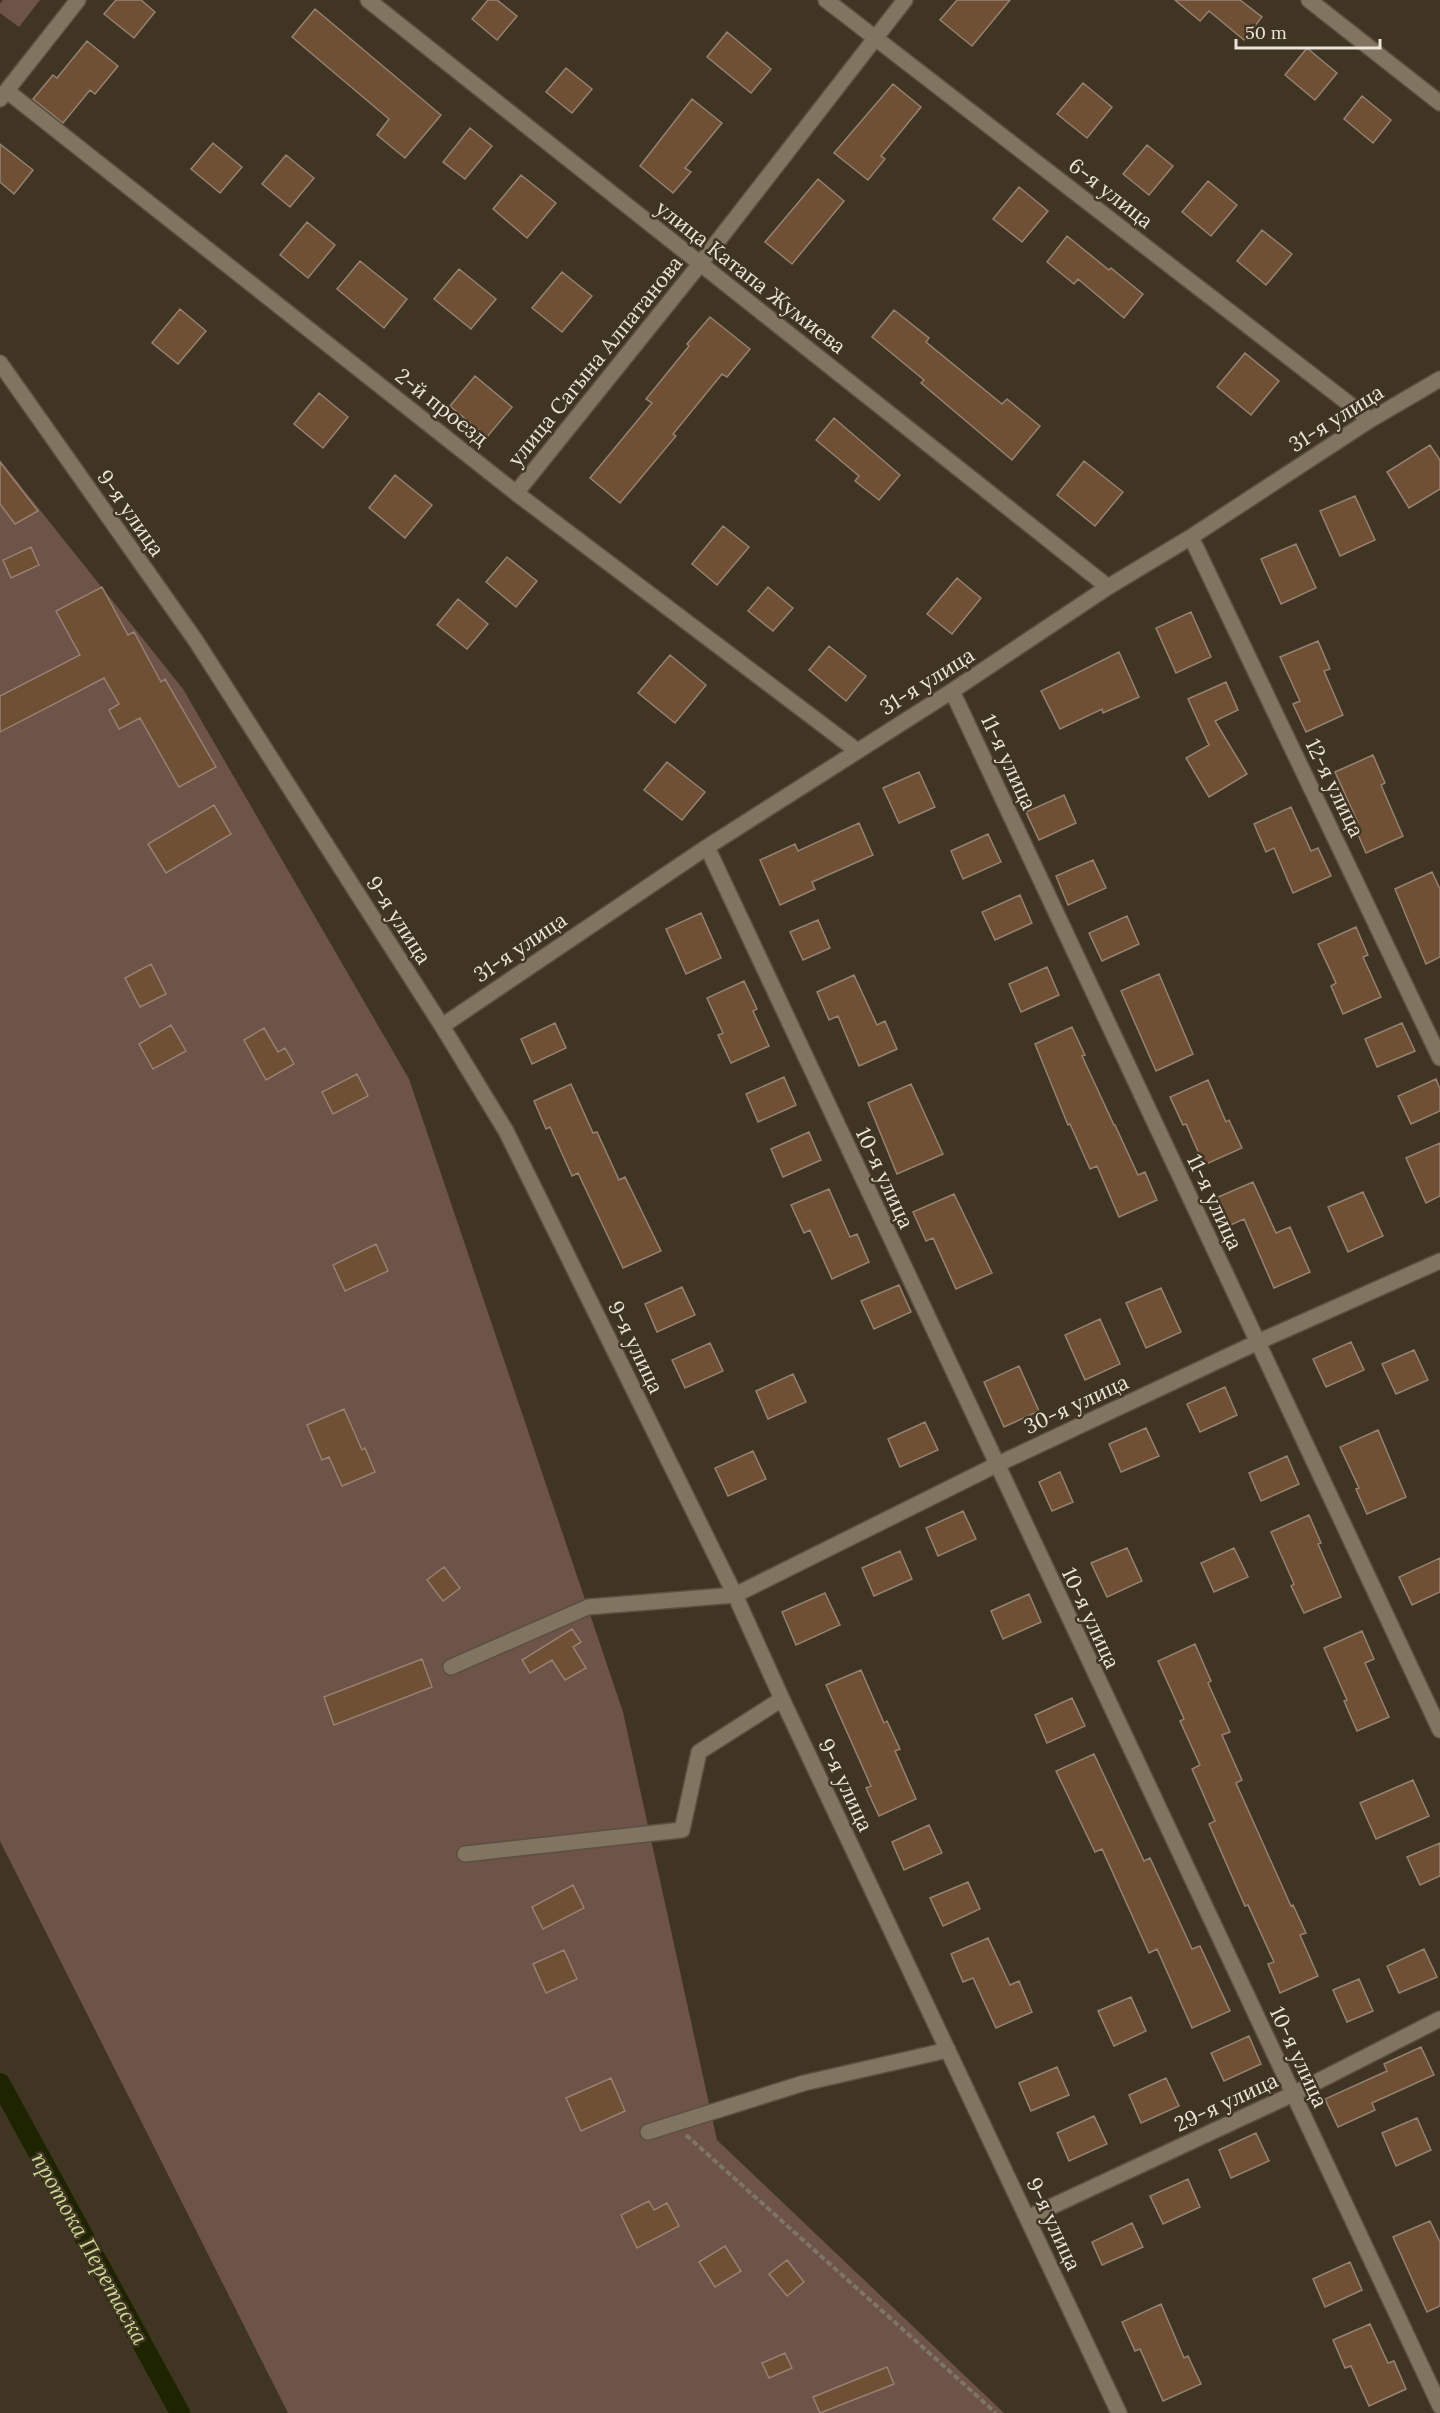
<svg xmlns="http://www.w3.org/2000/svg" width="1440" height="2413" viewBox="0 0 1440 2413" font-family="Lora,serif">
<rect width="100%" height="100%" fill="#403523"/>
<path fill="#6e5349" d="M3 0H40L19 27 0 13V4Z
M0 460 183 689 409 1079 623 1712 717 2140 1004 2413H288L0 1841Z"/>
<g fill="none" stroke-linecap="round" stroke-linejoin="round">
<path stroke="#1e2300" stroke-width="20" d="M0 2083 180 2413"/>
</g>
<path fill="#705035" stroke="#958172" stroke-width="1.5" d="M116 0H141L155 12 134 38 104 14Z
M488 0H497L517 16 497 40 472 19Z
M957 0H1010L972 46 940 20Z
M1175 0H1240L1262 17 1244 40 1209 11 1200 21Z
M315 9 441 115 405 158 377 135 389 119 292 37Z
M727 32 771 69 751 93 707 57Z
M87 41 118 66 95 94 90 90 63 123 33 99 53 75 57 78Z
M1307 48 1337 73 1315 100 1285 75Z
M566 68 592 89 572 113 546 92Z
M1083 83 1112 107 1087 138 1057 114Z
M893 84 921 107 881 156 885 159 868 180 834 153Z
M1362 96 1391 120 1373 143 1344 119Z
M692 99 722 123 685 168 691 172 673 193 640 166Z
M470 128 492 146 465 179 443 162Z
M213 143 242 167 220 193 191 169Z
M0 144 33 170 14 194 0 182Z
M1147 145 1173 166 1149 195 1123 174Z
M286 155 314 178 290 207 262 184Z
M521 175 556 203 527 238 493 209Z
M818 179 844 201 792 264 765 242Z
M1208 181 1237 205 1211 236 1182 212Z
M1019 187 1048 211 1022 242 993 219Z
M307 222 335 245 308 278 280 255Z
M1262 230 1292 254 1266 285 1237 261Z
M1067 236 1109 270 1111 268 1143 294 1124 318 1078 279 1074 284 1047 262Z
M360 261 407 299 384 328 337 289Z
M459 269 496 299 471 329 434 299Z
M562 272 592 296 562 332 532 308Z
M180 309 206 331 178 364 152 343Z
M894 310 929 338 926 342 1002 404 1007 399 1040 426 1012 460 921 383 924 380 872 337Z
M710 317 750 349 727 377 722 374 673 434 676 436 620 503 590 478 652 403 646 399 689 346 687 344Z
M1245 353 1279 381 1251 415 1217 387Z
M475 376 512 407 487 437 450 406Z
M319 393 348 417 323 448 294 424Z
M834 418 900 475 879 500 855 481 859 476 816 440Z
M1430 445 1440 460V489L1409 508 1387 472Z
M1084 461 1123 492 1095 526 1057 495Z
M0 462 38 511 15 524 0 504Z
M395 475 432 505 405 538 369 508Z
M1355 496 1375 540 1340 556 1320 511Z
M723 526 749 547 717 585 692 564Z
M1296 544 1316 588 1281 604 1261 559Z
M31 547 39 565 11 578 3 560Z
M507 557 537 581 516 607 486 582Z
M957 578 981 598 952 634 927 614Z
M102 587 128 635 134 632 161 682 165 679 216 767 179 787 140 718 119 729 109 710 119 704 104 678 0 732V696L80 655 56 611Z
M768 587 793 608 773 631 748 611Z
M458 599 488 624 467 649 437 625Z
M1191 612 1211 657 1176 673 1156 628Z
M1318 641 1330 669 1324 671 1343 715 1306 732 1293 704 1300 701 1280 657Z
M829 646 866 676 846 701 809 670Z
M1119 652 1139 697 1103 713 1102 709 1060 729 1041 691Z
M670 655 706 685 675 723 638 693Z
M1226 682 1238 710 1215 721 1247 774 1209 797 1186 758 1209 745 1188 699Z
M1373 755 1385 783 1381 785 1403 836 1366 853 1354 825 1358 823 1335 772Z
M667 762 705 792 682 820 644 790Z
M919 772 935 807 899 823 883 788Z
M1064 795 1076 823 1039 840 1026 812Z
M214 805 231 834 166 873 148 844Z
M1291 807 1311 851 1318 848 1331 876 1293 893 1274 848 1266 852 1254 824Z
M859 823 873 855 812 882 815 889 780 905 760 860 795 844 798 851Z
M988 834 1001 862 963 879 951 851Z
M1093 860 1106 888 1068 905 1056 876Z
M1432 872 1440 889V957L1426 964 1395 889Z
M1020 895 1032 923 995 940 982 912Z
M701 913 721 958 686 974 666 929Z
M1127 916 1139 944 1102 961 1089 933Z
M818 920 830 948 803 960 790 932Z
M1356 927 1368 955 1363 957 1381 997 1343 1014 1331 986 1336 983 1318 944Z
M151 964 166 994 140 1007 125 978Z
M1047 967 1059 995 1021 1012 1009 984Z
M1159 974 1193 1054 1156 1071 1121 991Z
M854 975 877 1025 885 1021 897 1049 859 1066 838 1016 829 1020 817 992Z
M744 981 757 1009 753 1011 769 1046 731 1063 718 1035 723 1033 707 998Z
M555 1023 566 1048 532 1064 521 1039Z
M1402 1023 1415 1051 1377 1067 1365 1039Z
M171 1025 186 1051 153 1069 139 1044Z
M1072 1027 1085 1055 1082 1056 1114 1125H1115L1138 1175 1145 1172 1157 1200 1119 1217 1097 1166 1090 1169 1070 1124 1068 1125 1035 1044Z
M264 1028 278 1052 285 1048 294 1064 266 1080 244 1040Z
M357 1074 368 1096 333 1114 322 1092Z
M784 1077 796 1105 758 1122 746 1094Z
M1436 1079 1440 1089V1111L1411 1124 1398 1096Z
M1208 1080 1226 1122 1229 1120 1242 1148 1204 1165 1186 1124 1183 1125 1170 1097Z
M571 1084 593 1133 597 1132 619 1180 625 1177 661 1251 623 1268 578 1173 572 1176 550 1127 546 1129 534 1101Z
M911 1084 943 1154 897 1174 868 1103Z
M809 1132 821 1160 783 1177 771 1149Z
M1440 1143V1196L1426 1203 1406 1158Z
M1253 1182 1276 1233 1290 1227 1310 1272 1274 1288 1244 1219 1228 1226 1216 1198Z
M829 1189 850 1237 857 1234 869 1262 832 1279 810 1230 804 1233 791 1205Z
M1363 1192 1383 1236 1348 1252 1328 1207Z
M954 1194 992 1273 956 1289 933 1238 926 1241 913 1212Z
M376 1244 388 1271 345 1291 333 1265Z
M899 1285 911 1312 874 1329 861 1301Z
M682 1287 695 1315 657 1332 645 1304Z
M1161 1288 1181 1332 1146 1348 1126 1303Z
M1100 1319 1120 1364 1085 1380 1065 1335Z
M1351 1342 1364 1370 1326 1387 1313 1359Z
M710 1343 723 1371 685 1388 672 1360Z
M1414 1350 1428 1380 1396 1394 1382 1364Z
M1019 1366 1039 1411 1004 1427 984 1382Z
M793 1374 806 1402 768 1419 756 1391Z
M1225 1387 1237 1415 1200 1432 1187 1404Z
M344 1409 362 1450 365 1448 375 1472 342 1486 329 1457 322 1460 307 1425Z
M925 1422 938 1450 900 1467 888 1439Z
M1146 1428 1159 1456 1121 1472 1109 1444Z
M1378 1430 1406 1497 1367 1514 1356 1489 1359 1488 1340 1447Z
M753 1451 766 1479 728 1496 715 1468Z
M1287 1456 1299 1484 1261 1501 1249 1473Z
M1060 1472 1073 1502 1052 1511 1039 1482Z
M963 1511 976 1539 938 1556 926 1528Z
M1309 1515 1321 1543 1318 1544 1341 1597 1304 1613 1291 1586 1294 1584 1271 1532Z
M1127 1548 1142 1581 1107 1597 1091 1563Z
M1234 1548 1248 1577 1214 1592 1201 1563Z
M900 1551 912 1579 874 1596 862 1568Z
M1440 1558V1592L1412 1605 1399 1577Z
M444 1567 460 1588 443 1601 427 1580Z
M825 1593 840 1625 796 1645 782 1612Z
M1029 1594 1041 1622 1003 1639 991 1611Z
M572 1629 581 1642 573 1647 586 1668 565 1680 552 1660 530 1673 522 1660Z
M1362 1631 1374 1659 1365 1663 1389 1717 1357 1731 1344 1701 1347 1700 1324 1648Z
M1195 1644 1211 1681 1208 1683 1230 1732 1222 1735 1242 1780 1236 1783 1291 1906 1293 1905 1306 1933 1300 1935 1318 1976 1280 1993 1268 1964 1274 1962 1248 1905 1245 1906 1209 1824 1215 1821 1192 1769 1200 1765 1180 1721 1184 1719 1158 1661Z
M422 1659 432 1687 334 1725 324 1697Z
M861 1670 884 1723 887 1721 900 1749 895 1751 916 1799 879 1816 866 1788 871 1786 826 1685Z
M1072 1698 1085 1726 1047 1743 1035 1715Z
M1094 1754 1144 1861 1150 1858 1192 1949 1200 1946 1230 2011 1192 2028 1157 1949 1149 1953 1102 1849 1095 1852 1056 1771Z
M1413 1780 1429 1816 1376 1839 1360 1803Z
M929 1825 942 1853 904 1870 892 1842Z
M1440 1843V1876L1420 1885 1407 1857Z
M968 1882 980 1909 943 1926 930 1898Z
M573 1885 584 1908 543 1929 532 1907Z
M988 1938 1010 1985 1019 1981 1032 2012 996 2028 973 1978 963 1982 951 1954Z
M1424 1949 1437 1977 1399 1993 1387 1966Z
M564 1950 577 1979 546 1993 533 1964Z
M1359 1979 1373 2011 1347 2022 1333 1990Z
M1131 1997 1146 2031 1114 2046 1098 2011Z
M1249 2036 1261 2064 1224 2081 1211 2053Z
M1421 2047 1434 2075 1372 2103 1375 2110 1338 2127 1325 2099 1387 2071 1384 2064Z
M1057 2067 1069 2095 1031 2111 1019 2083Z
M611 2078 625 2111 581 2131 566 2098Z
M1166 2078 1179 2106 1141 2123 1129 2095Z
M1094 2116 1107 2144 1069 2161 1057 2133Z
M1417 2118 1431 2150 1396 2166 1382 2133Z
M1256 2133 1269 2161 1231 2178 1219 2150Z
M1188 2179 1200 2207 1163 2224 1150 2196Z
M649 2201 654 2210 667 2203 679 2226 637 2248 621 2215Z
M1430 2221 1440 2242V2306L1427 2312 1393 2237Z
M1132 2223 1143 2247 1102 2265 1092 2242Z
M725 2246 741 2271 715 2287 699 2262Z
M787 2260 804 2282 787 2296 769 2274Z
M1350 2262 1362 2290 1325 2307 1313 2279Z
M1161 2304 1184 2358 1188 2356 1201 2384 1163 2401 1140 2349 1135 2351 1122 2322Z
M1370 2324 1388 2363 1394 2361 1406 2389 1369 2406 1351 2366 1345 2368 1333 2340Z
M785 2353 792 2368 769 2378 762 2363Z
M887 2367 894 2384 820 2413 813 2397Z"/>
<g fill="none" stroke-linecap="round" stroke-linejoin="round">
<g stroke="#5a5041" stroke-width="18">
<path id="minor" d="M368 0 1108 587
M826 0 1370 420
M1309 0 1440 103
M7 91 516 493 856 750
M0 99 78 0
M0 363 196 641 442 1026 506 1131 735 1595 782 1699 1119 2413
M516 493 700 264 905 0
M1191 537 1440 1058
M952 691 1440 1730
M707 847 1440 2406
M442 1026 707 847 952 691 1108 587 1191 537 1370 420 1440 379
M451 1667 588 1607 735 1595 996 1465 1258 1342 1440 1261
M465 1854 682 1830 699 1752 782 1699
M648 2132 804 2083 948 2050
M1027 2218 1293 2094 1440 2019"/>
</g>
<path stroke="#7f7566" stroke-width="4" stroke-dasharray="6 3" stroke-linecap="butt" d="M686 2135 996 2413"/>
<use href="#minor" stroke="#817460" stroke-width="15"/>
</g>
<g text-anchor="middle" dominant-baseline="central" stroke-width="5" stroke-linejoin="round" paint-order="stroke">
<g font-size="21" fill="#ebe4d9" stroke="#403523">
<text transform="translate(1111 193) rotate(38)">6-я улица</text>
<text transform="translate(751 277) rotate(38)">улица Катапа Жумиева</text>
<text transform="translate(595 361) rotate(-51)">улица Сагына Алпатанова</text>
<text transform="translate(442 407) rotate(38)">2-й проезд</text>
<text transform="translate(1336 418) rotate(-32)">31-я улица</text>
<text transform="translate(131 513) rotate(55)">9-я улица</text>
<text transform="translate(927 681) rotate(-32)">31-я улица</text>
<text transform="translate(1009 762) rotate(65)">11-я улица</text>
<text transform="translate(1335 788) rotate(64)">12-я улица</text>
<text transform="translate(399 920) rotate(57)">9-я улица</text>
<text transform="translate(520 947) rotate(-34)">31-я улица</text>
<text transform="translate(885 1178) rotate(65)">10-я улица</text>
<text transform="translate(1215 1202) rotate(65)">11-я улица</text>
<text transform="translate(636 1347) rotate(64)">9-я улица</text>
<text transform="translate(1076 1404) rotate(-25)">30-я улица</text>
<text transform="translate(1091 1618) rotate(65)">10-я улица</text>
<text transform="translate(846 1785) rotate(65)">9-я улица</text>
<text transform="translate(1299 2057) rotate(65)">10-я улица</text>
<text transform="translate(1226 2102) rotate(-25)">29-я улица</text>
<text transform="translate(1054 2224) rotate(65)">9-я улица</text>
</g>
<g font-size="22" font-style="italic" fill="#cbd895" stroke="#403523">
<text transform="translate(90 2248) rotate(61)">протока Перетаска</text>
</g>
</g>
<path d="M1236 39v9h144v-9" fill="none" stroke="#ebe4d9" stroke-width="3"/>
<text x="1245" y="39" font-size="18" fill="#ebe4d9" stroke="#403523" stroke-width="4.5" paint-order="stroke">50 m</text>
</svg>
